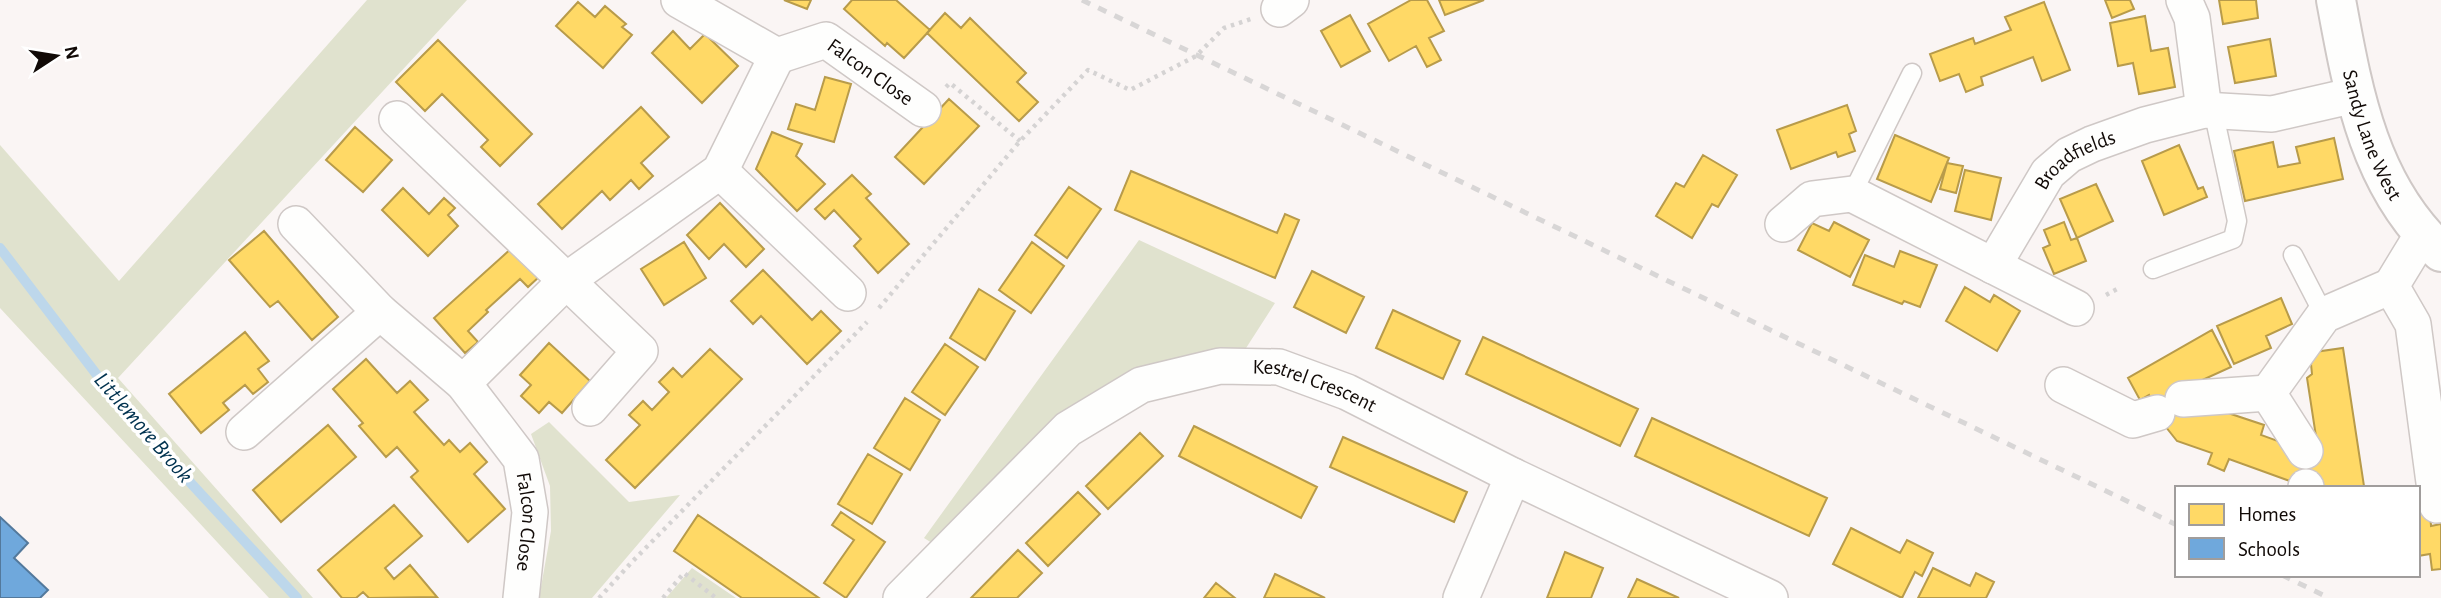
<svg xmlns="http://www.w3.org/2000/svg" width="2441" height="598" viewBox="0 0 2441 598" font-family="'Alegreya Sans',sans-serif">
<rect width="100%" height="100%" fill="#faf5f4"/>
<path fill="#e0e2ce" d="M367 0H467L118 378 313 598H269L0 308V145L119 281Z
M1139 240 1275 303 1239 359 1140 382 948 553 924 538Z
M549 422 629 502 680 495 592 598H539L551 531 550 486 531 434Z
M692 568 736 598H666Z"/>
<path fill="#ffd966" stroke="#b89b4a" stroke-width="2" d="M784 0H811L807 9Z
M852 0H896L930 30 904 58 887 43 885 46 844 9Z
M1411 0H1427L1444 31 1429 38 1441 60 1427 67 1416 46 1389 61 1368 24Z
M1439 0H1484L1445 15Z
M2105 0H2130L2134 9 2112 18Z
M2219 0H2256L2258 18 2223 24Z
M578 2 595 17 605 6 626 24 622 27 632 35 603 68 556 26Z
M2044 2 2070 70 2042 81 2033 57 1981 77 1983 85 1966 92 1959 74 1940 81 1930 54 1973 38 1975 44 2011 30 2005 17Z
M945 13 961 28 970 18 1026 73 1017 82 1038 102 1019 121 927 33Z
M1350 15 1370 51 1341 67 1321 31Z
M2145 16 2151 51 2168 48 2175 87 2139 94 2133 63 2118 66 2110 23Z
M673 31 690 49 705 34 738 66 702 103 652 53Z
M2270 39 2276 76 2235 83 2228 47Z
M438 40 532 134 500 166 481 147 488 140 442 94 425 111 396 82Z
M825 77 851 84 834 142 788 129 796 104 815 110Z
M949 99 979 126 924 184 895 157Z
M1847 105 1856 131 1849 134 1855 151 1838 157 1836 152 1791 169 1777 130Z
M641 107 669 137 641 163 653 176 639 189 631 180 610 200 602 191 562 229 538 204Z
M355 127 392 160 363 192 326 160Z
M772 132 802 144 796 156 825 184 797 211 756 169Z
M1895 135 1949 158 1931 202 1877 179Z
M2334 138 2343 179 2245 201 2234 151 2273 142 2278 167 2300 163 2296 147Z
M2179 145 2198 189 2203 187 2207 197 2164 215 2142 161Z
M1703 155 1737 175 1718 207 1712 204 1692 238 1656 216 1676 183 1684 187Z
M1947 163 1963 166 1956 193 1940 189Z
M1965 170 2001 178 1991 220 1955 211Z
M1131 171 1277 233 1285 214 1299 220 1275 278 1115 210Z
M852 175 871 194 866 198 909 244 878 273 854 246 861 239 834 210 825 219 815 209Z
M2096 184 2113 221 2077 238 2060 199Z
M1069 187 1101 209 1067 258 1035 235Z
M403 188 429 214 444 198 455 208 448 215 458 226 428 256 382 210Z
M720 203 764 249 746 267 724 244 709 259 687 235Z
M1834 222 1869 240 1850 277 1798 250 1812 223 1829 231Z
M2064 222 2071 240 2077 238 2086 261 2054 274 2043 248 2050 245 2044 230Z
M264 231 338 317 312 340 278 301 270 307 229 260Z
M684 242 706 278 664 305 641 269Z
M1032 242 1064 266 1031 313 999 290Z
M513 247 540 276 528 287 520 279 486 310 488 312 468 331 478 342 465 353 434 318Z
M1900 251 1937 265 1920 307 1904 301 1902 304 1853 285 1865 255 1894 267Z
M763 270 812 320 821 311 841 331 807 364 761 316 753 324 731 301Z
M1312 271 1364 297 1346 333 1294 307Z
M1965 287 1990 302 1994 295 2020 311 1997 351 1946 321Z
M979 289 1015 311 985 360 950 338Z
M2281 298 2292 324 2266 336 2271 348 2234 364 2217 326Z
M1393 310 1460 341 1443 379 1376 348Z
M2212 330 2231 367 2178 391 2213 408 2264 425 2261 435 2319 456 2307 378 2312 374 2311 364 2315 352 2343 348 2364 486 2309 488 2229 459 2224 471 2208 464 2212 453 2177 441 2158 417 2149 395 2140 400 2128 378Z
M245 332 269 361 258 369 268 382 253 394 245 385 223 403 229 410 201 433 169 394Z
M1483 337 1638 409 1620 446 1466 374Z
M549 343 590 381 562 413 549 402 539 413 521 396 531 385 520 375Z
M945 344 978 367 945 415 912 392Z
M710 349 742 379 635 488 606 460 640 425 629 415 643 401 652 410 669 392 659 382 673 368 682 377Z
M366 359 397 393 410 381 428 400 414 412 444 445 449 440 460 452 470 443 487 462 474 474 505 509 468 542 411 477 418 471 397 447 386 457 359 426 363 423 333 389Z
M905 398 940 420 910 470 874 448Z
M1652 418 1827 498 1809 536 1635 456Z
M328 425 356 457 281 522 253 490Z
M1194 426 1317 487 1301 518 1179 456Z
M1140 433 1163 456 1108 509 1086 486Z
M1343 437 1467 492 1454 522 1330 467Z
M868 454 902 474 872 524 838 504Z
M1078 492 1100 514 1048 566 1026 543Z
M394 505 422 536 385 568 394 579 410 565 437 597 369 598 363 592 356 598H342L318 570Z
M841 512 885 542 846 598 824 583 854 540 832 525Z
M2430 512 2431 526 2441 524V569L2432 570 2430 554 2418 556V513Z
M698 515 819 598H742L674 551Z
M1851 528 1900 553 1907 540 1933 553 1922 576 1915 572 1902 598 1833 564Z
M1018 550 1042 573 1017 598H971Z
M1565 552 1603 568 1591 598H1547Z
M1933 568 1970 586 1976 573 1994 582 1986 598H1918Z
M1275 574 1325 598H1264Z
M1637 579 1679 598H1628Z
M1216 583 1235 598H1204Z"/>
<path fill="#6fa8dc" stroke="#53799c" stroke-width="2" d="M0 517 28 543 14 558 48 590 40 598H0Z"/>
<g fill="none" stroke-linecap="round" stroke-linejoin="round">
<path stroke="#bdd7eb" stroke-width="10" d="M0 248 126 413 297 598"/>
<g stroke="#cfc8c6" stroke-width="21">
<path id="service" d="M1852 194 1912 73
M2293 255 2324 315
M2153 269 2233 239 2237 221 2213 110"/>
</g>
<g stroke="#cfc8c6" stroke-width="38">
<g id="minor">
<path id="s1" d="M679 0 777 56 826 40 923 109"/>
<path d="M2184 0 2192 18 2204 110"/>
<path d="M1279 9 1291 0"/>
<path d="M397 119 640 351 590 408"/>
<path d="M720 171 848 293"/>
<path id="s2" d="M296 224 380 312 463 383 521 459 530 512 521 598"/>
<path d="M1783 224 1812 199 1852 194 2076 308"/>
<path d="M2422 235 2391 286 2413 324 2437 505"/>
<path id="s3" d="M1993 266 2048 173 2069 155 2092 144 2145 125 2204 110 2272 114 2355 95"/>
<path d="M463 383 567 280 720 171 777 56"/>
<path d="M2063 385 2133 420 2157 413"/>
<path d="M2183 399 2268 393"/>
<path d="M244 432 380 312"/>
<path d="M2305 451 2268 393 2324 315 2391 286"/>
<path d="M2306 487V488"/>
<path id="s4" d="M901 598 1068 429 1141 385 1220 366 1279 367 1347 392 1513 476 1770 598"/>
<path d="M1461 598 1513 476"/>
</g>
</g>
<g stroke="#cfc8c6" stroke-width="42">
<g id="tertiary">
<path id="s5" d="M2336 0C2353 92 2369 186 2441 252"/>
</g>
</g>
<path stroke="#d5d3d3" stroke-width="4.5" stroke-dasharray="3.5 5" stroke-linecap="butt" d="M946 87 950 83 1020 141
M2106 295 2121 287
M879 308 1020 141 1088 70 1130 90 1196 56 1224 28 1251 19
M599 598 631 563 867 322
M663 598 684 573 716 598"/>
<use href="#service" stroke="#fefefd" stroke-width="18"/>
<use href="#minor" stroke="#fefefd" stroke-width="35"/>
<use href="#tertiary" stroke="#fefefd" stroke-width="38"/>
<path stroke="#d8d6d6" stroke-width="5" stroke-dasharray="9 9" stroke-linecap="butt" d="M1082 0 2177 525
M2282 575 2329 598"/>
</g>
<g text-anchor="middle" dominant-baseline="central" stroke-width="7" stroke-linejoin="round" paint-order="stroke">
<g font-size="21" fill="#110a07" stroke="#fff">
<text stroke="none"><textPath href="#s1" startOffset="219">Falcon Close</textPath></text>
<text stroke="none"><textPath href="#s5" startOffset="140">Sandy Lane West</textPath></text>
<text stroke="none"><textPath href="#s3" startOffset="138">Broadfields</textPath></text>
<text stroke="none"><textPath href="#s4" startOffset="502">Kestrel Crescent</textPath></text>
<text stroke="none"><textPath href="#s2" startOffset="390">Falcon Close</textPath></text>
</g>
<g font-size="23" font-style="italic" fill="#00324f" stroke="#fff">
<text transform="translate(143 428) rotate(49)">Littlemore Brook</text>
</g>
</g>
<rect x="2175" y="486" width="245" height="91" fill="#ffffff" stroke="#a09d9c" stroke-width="2"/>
<rect x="2189" y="504" width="35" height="21" fill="#ffd966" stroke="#a09d9c" stroke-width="2"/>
<text x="2238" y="521" font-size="21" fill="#110a07">Homes</text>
<rect x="2189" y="538" width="35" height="21" fill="#6fa8dc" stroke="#a09d9c" stroke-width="2"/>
<text x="2238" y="556" font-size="21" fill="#110a07">Schools</text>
<g transform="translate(56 56) rotate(78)" stroke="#ffffff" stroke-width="5" paint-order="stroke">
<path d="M0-5L12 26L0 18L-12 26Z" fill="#110a07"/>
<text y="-10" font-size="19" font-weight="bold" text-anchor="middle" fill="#110a07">N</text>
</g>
</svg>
